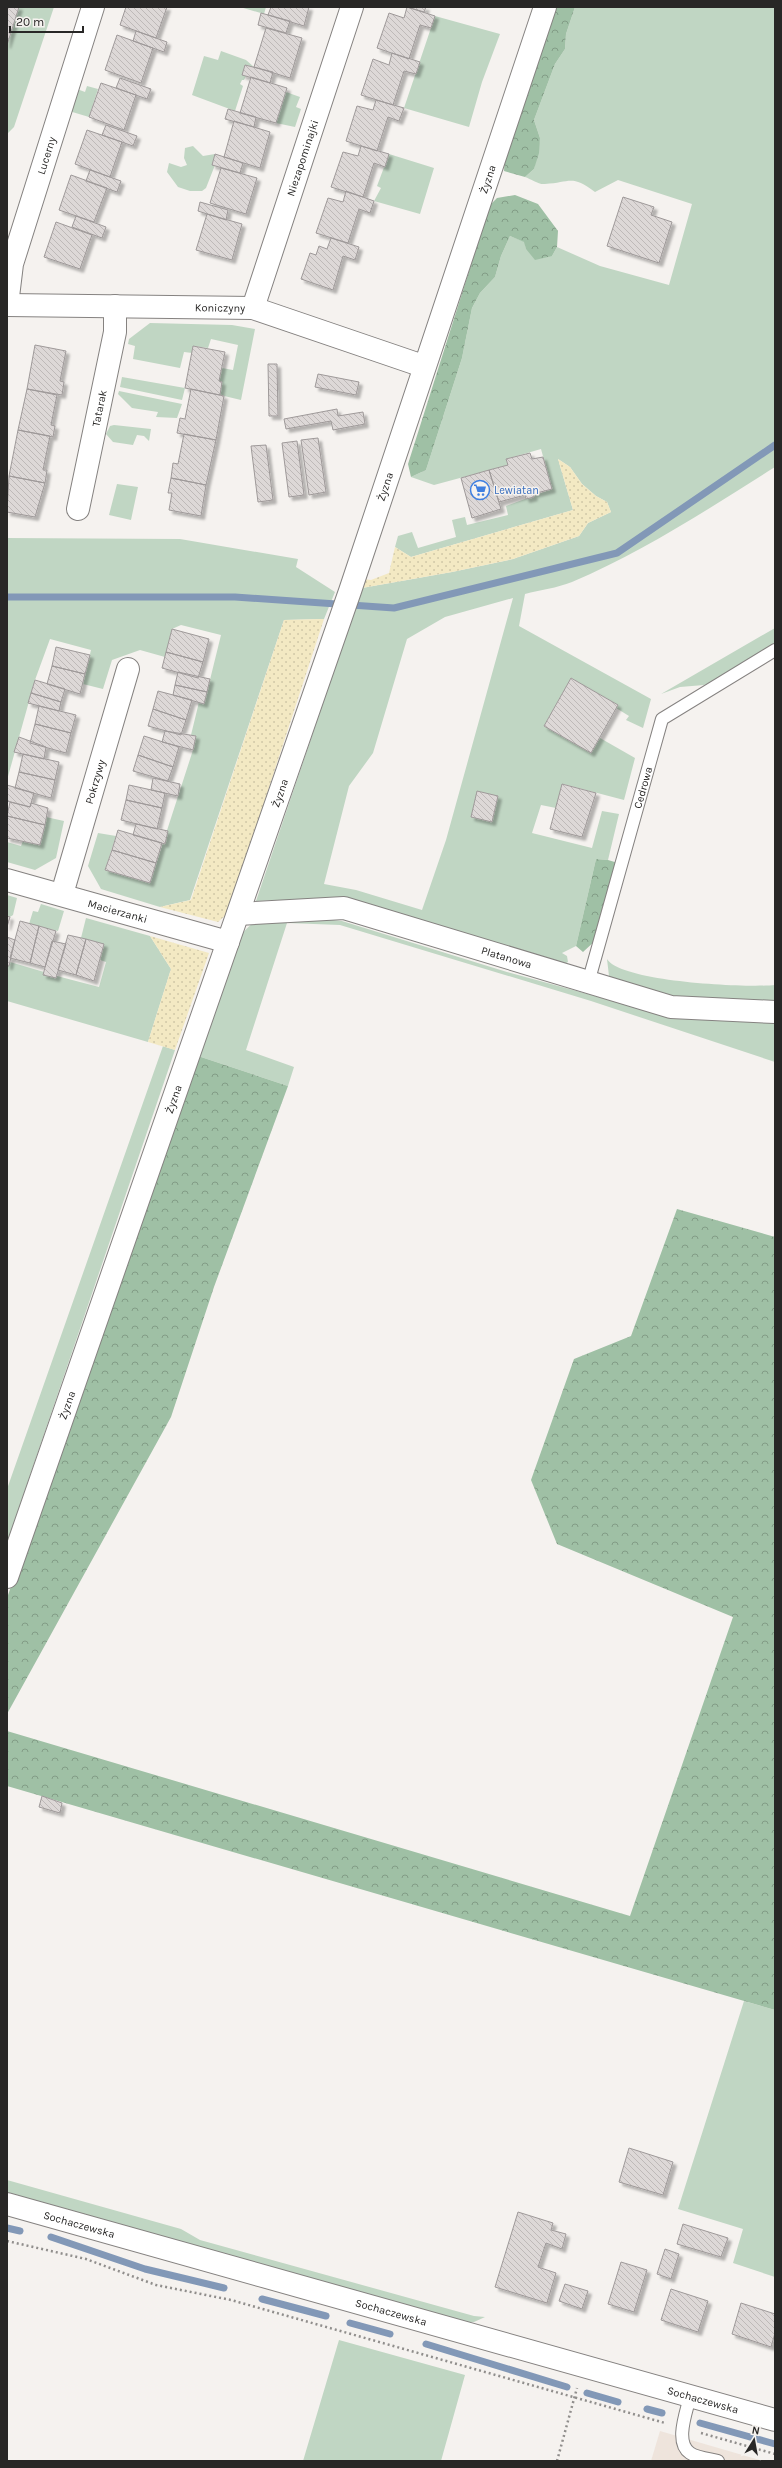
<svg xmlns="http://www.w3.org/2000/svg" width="782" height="2468" viewBox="0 0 782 2468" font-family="Karla,sans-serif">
<defs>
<pattern id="forest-crowns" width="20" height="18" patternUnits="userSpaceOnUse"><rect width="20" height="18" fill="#9fc0a5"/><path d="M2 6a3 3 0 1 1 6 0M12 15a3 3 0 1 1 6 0" fill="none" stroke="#829c86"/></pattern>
<pattern id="sand-dots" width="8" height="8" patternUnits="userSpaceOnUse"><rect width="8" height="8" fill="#f3e9c3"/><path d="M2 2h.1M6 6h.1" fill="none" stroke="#d0c8a7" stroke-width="1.8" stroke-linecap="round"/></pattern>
<pattern id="building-back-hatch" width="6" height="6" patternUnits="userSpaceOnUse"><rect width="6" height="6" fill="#ddd8d7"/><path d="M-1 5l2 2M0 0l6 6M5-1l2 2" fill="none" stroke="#beb9b8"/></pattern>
<filter id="shadow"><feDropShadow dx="3.5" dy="3.5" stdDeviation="1" flood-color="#0004"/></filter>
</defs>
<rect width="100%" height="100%" fill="#f5f2ef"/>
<path fill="#eee4dc" d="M660 2431 763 2461H651Z"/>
<path fill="#c0d6c3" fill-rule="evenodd" d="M19 7H54L14 127 7 134V45Z
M240 7H266L264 14Z
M575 7H775V467C710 508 643 552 572 582 557 588 540 590 525 594L519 626 651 699 643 728 626 720 629 716 616 708 618 705 571 678 544 726 591 753 600 738 635 758 624 800 563 784 556 808 541 805 532 833 592 848 602 811 619 814 608 860 596 859 576 946 562 953 567 956 568 962 564 964 316 899 256 901 362 588 452 572 513 559 579 536 588 523 611 512 607 502 596 496 582 484 570 467 558 459 573 510 411 557 395 547 398 536 412 532 418 548 456 537 452 520 465 517 467 525 508 515 506 506 552 489 541 449 506 459 508 465 434 485 411 477 426 470 462 358 472 308 480 293 495 277 501 256 510 236 525 242 526 249 552 256 557 247 600 266 669 285 692 204 618 180 595 192C571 174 570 183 545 184 539 185 531 179 525 177L534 169 540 138 534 120 555 64 565 49 566 34ZM513 598 446 840 422 910 356 890 324 884 349 786 373 753 407 639 445 617Z
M435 16 500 34 482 82 469 127 404 108Z
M221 51 246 60 254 67 245 65 242 75 246 76 244 80H242L240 84 243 86 235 111 192 95 204 56 218 60Z
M87 86 98 89 89 117 69 111 77 89 85 92Z
M286 92 300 97 296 107 301 109 295 127 276 123Z
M193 146 203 156 215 154 212 165H215L206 188 202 191H190L178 187 167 172 169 163 181 167 187 165 184 158 185 148Z
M389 154 434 168 420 214 374 201 381 188 377 186Z
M150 323 232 325 255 329 241 400 220 395 222 382 219 381 222 368 233 370 238 345 211 339 208 348 193 346 192 353 184 352 180 368 133 359 135 346 128 344 129 339Z
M122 377 185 388 182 400 120 387Z
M119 391 182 404 177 418 156 417 158 412 132 408 118 394Z
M114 425 151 429 149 441 144 436 137 435 133 445 113 442 106 434 110 426Z
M117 484 138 487 131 520 109 515Z
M7 538 180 539 298 559 296 567 335 592 324 619 284 620 190 900 160 907 101 889 88 866 98 833 116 836 105 870 150 883 193 750 196 736 191 735 199 702 206 696 221 635 181 625 172 629 165 657 140 650 112 660 103 689 83 684 91 650 50 639 35 680 7 780Z
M775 628V647L723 677 704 685 680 687 661 694Z
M46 817 64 821 56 858 35 870 7 862V842L21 846 23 841 40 845Z
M7 895 17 898 13 915 10 917 7 916Z
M41 904 64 911 58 931 29 924 33 911 38 912Z
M287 915 342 921 507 972 606 999 775 1017V1062L591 1001 340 925 287 923 246 1050 294 1067 288 1086 195 1055 236 943C252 918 258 920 287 915Z
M86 918 150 936 171 969 148 1042 7 1001V966L10 962 44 972 56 978 57 976 99 987 106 962 100 960 104 945 81 938Z
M607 959C621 982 746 988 775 985V1003C729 1001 645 1007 609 976Z
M163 1046 175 1050 7 1543V1489Z
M744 2001 775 2010V2277L733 2263 743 2229 678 2209Z
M7 2180 181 2229 200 2240 474 2316 485 2317 474 2322H468L7 2193Z
M339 2340 465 2375 441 2461H303Z"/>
<path fill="url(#forest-crowns)" d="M554 7H575L566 34 565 49 555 64 534 120 540 138 539 153 534 169 525 177 504 171 505 154Z
M515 195 538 204 558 231 557 247 552 256 535 260 526 249 524 242 510 236 501 256 495 277 480 293 472 308 462 358 426 470 411 477 408 464 490 205 497 198Z
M596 859 608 860 618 863 596 940 583 952 576 946Z
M195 1055 288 1086 214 1287 171 1417 7 1714V1598Z
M677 1209 775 1237V2010L7 1786V1731L630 1916 733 1617 557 1544 531 1480 574 1359 631 1336Z"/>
<path fill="url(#sand-dots)" d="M558 459 570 467 582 484 596 496 607 502 611 512 588 523 579 536 513 559 452 572 362 588 364 579 371 580 389 573 395 547 411 557 573 510Z
M324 619 228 913 218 922 160 907 191 900 284 620Z
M150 936 209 953 175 1050 148 1042 171 969Z"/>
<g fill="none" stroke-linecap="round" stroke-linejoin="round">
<path stroke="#8298b7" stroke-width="7" d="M7 597H235L394 608 617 553 775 445
M7 2228 20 2231
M51 2237 145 2269 224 2288
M262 2299 326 2316
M350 2323 390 2334
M426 2344 567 2387
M587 2393 618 2402
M647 2409 662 2413
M700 2423 775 2444"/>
</g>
<path fill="url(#building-back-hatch)" stroke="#9e9999" filter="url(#shadow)" d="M7 7H19L7 45Z
M126 7H167L156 38 120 25Z
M271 7H309L304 26 268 15Z
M407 7 435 16 431 28 420 25 409 59 377 48 389 13 404 18Z
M407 7H426L424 12Z
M261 13 290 21 286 33 258 25Z
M266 28 302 38 290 78 254 67Z
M136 31 167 42 164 52 133 41Z
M117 35 153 48 141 83 105 70Z
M392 53 420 62 416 74 404 71 393 105 361 95 373 59 389 65Z
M245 65 273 72 270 83 242 75Z
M251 77 287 88 276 123 240 113Z
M120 78 151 89 147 99 116 88Z
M101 83 136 95 124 130 89 117Z
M376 100 404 108 399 121 388 117 377 151 346 141 357 106 373 110Z
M228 109 256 117 254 127 225 119Z
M234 121 270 132 260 168 224 157Z
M106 125 137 136 133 146 102 135Z
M87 130 122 142 110 177 75 164Z
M361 146 389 154 385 167 374 163 363 197 331 187 343 152 358 156Z
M215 154 243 163 240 173 212 165Z
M221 168 257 178 246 214 210 203Z
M90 170 121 181 117 192 86 181Z
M71 175 107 188 94 222 59 210Z
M346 191 374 201 370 213 359 209 348 243 316 233 328 198 343 202Z
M623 197 654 207 651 215 672 222 659 263 607 246Z
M200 202 228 210 226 220 198 211Z
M207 214 242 224 232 260 196 250Z
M76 216 106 227 102 238 72 227Z
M56 222 92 235 80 269 44 257Z
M331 238 359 247 355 260 343 256 333 290 301 279 310 253 316 255 319 246 327 249Z
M35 345 66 351 60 381 64 382 62 395 27 389Z
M193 346 225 352 219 381 222 382 220 395 185 388Z
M268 364H277L278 416H269Z
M318 374 359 382 356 395 315 387Z
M27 389 57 395 51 425 55 426 53 437 18 430Z
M191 389 224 396 216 440 177 433 180 418 185 419Z
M337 409 338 416 363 412 365 424 333 430 331 421 286 429 284 419Z
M18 430 50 436 43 470H47L45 483 9 476Z
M184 434 216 440 206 485 171 478 173 463 178 464Z
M318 438 326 492 309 495 301 440Z
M297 441 304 495 289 497 282 443Z
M266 445 273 500 258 502 251 446Z
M530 453 532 459 543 457 552 489 533 494 534 497 526 499 525 495 499 502 489 470 508 465 506 459Z
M489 470 501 509 472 518 461 478Z
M9 476 45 483 35 517 7 512Z
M171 478 206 485 201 516 169 510 172 493H168Z
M172 629 209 639 203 662 166 652Z
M56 647 90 655 85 674 52 666Z
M166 652 203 662 198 678 162 668Z
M52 666 85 674 80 694 47 684Z
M178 672 210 679 207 692 175 685Z
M571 678 618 705 591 753 544 726Z
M35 680 65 689 61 702 31 693Z
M175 685 207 692 204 704 173 695Z
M158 691 192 700 186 720 153 709Z
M31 693 61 702 59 711 28 703Z
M39 706 76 715 71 733 35 724Z
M153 709 186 720 181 735 148 726Z
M35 724 71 733 66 753 30 743Z
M165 731 196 736 193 750 162 742Z
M144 736 179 747 173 767 138 755Z
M19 737 46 747 44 759 14 752Z
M23 754 59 762 55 780 19 772Z
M138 755 173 767 168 781 133 771Z
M19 772 55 780 51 798 15 788Z
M153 778 180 784 178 796 151 790Z
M562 784 596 793 582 837 550 829Z
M7 785 34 793 30 807 7 801Z
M129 785 165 793 162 808 126 800Z
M477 791 498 796 492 822 471 817Z
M126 800 162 808 157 829 121 820Z
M10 802 30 807 31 803 48 808 45 825 7 816Z
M7 816 45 825 40 845 7 838Z
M136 824 168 831 165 844 133 835Z
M118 830 162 843 156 863 112 850Z
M112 850 156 863 150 883 105 870Z
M7 916 10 917 7 927Z
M20 921 39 926 30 963 10 958Z
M39 926 56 931 45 967 30 963Z
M68 935 86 939 76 975 58 970Z
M7 937 15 940 9 966H7Z
M86 939 104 944 94 981 76 975Z
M52 941 66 944 56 978 43 975Z
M42 1796 62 1803 60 1813 39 1807Z
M629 2148 673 2162 663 2195 619 2182Z
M518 2212 553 2223 551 2230 566 2234 562 2249 546 2243 538 2267 556 2273 547 2303 495 2287Z
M683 2224 728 2238 721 2257 677 2244Z
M665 2249 679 2254 671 2279 657 2274Z
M621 2262 647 2270 634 2312 608 2304Z
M565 2284 588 2291 582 2309 559 2301Z
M671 2289 708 2301 698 2332 661 2320Z
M741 2303 775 2314V2333L771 2347 732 2334Z"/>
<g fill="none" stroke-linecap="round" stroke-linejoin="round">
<g stroke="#858280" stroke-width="14">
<g id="service">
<path id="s1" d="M588 983 662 719 775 650"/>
<path d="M690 2396C687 2411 674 2442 690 2453 697 2458 710 2459 718 2461"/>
</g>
</g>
<g stroke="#858280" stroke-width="24">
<g id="minor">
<path id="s2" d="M7 305 253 308 423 366"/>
<path id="s3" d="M7 305 12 264 93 7"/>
<path id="s4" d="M253 308 352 7"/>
<path id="s5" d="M78 509 115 332V306"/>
<path id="s6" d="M7 880 228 942"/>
<path id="s7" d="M62 894 128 669"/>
<path id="s8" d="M238 914 344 908 671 1007 775 1012"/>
<path id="s9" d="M7 1577 350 591 545 7"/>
</g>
</g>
<g stroke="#858280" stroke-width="24">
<g id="tertiary">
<path id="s10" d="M7 2204 775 2420"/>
</g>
</g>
<path stroke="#908e8c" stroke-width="2.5" stroke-dasharray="2 3" stroke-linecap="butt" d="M7 2241 86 2259 156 2285 231 2300 665 2423
M701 2433 775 2454
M557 2461 577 2388"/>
<use href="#service" stroke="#fff" stroke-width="12"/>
<use href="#minor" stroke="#fff" stroke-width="22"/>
<use href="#tertiary" stroke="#fff" stroke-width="22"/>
</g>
<defs>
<g id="supermarket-ring" transform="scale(1)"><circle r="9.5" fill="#f5f2ef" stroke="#3f7fe0" stroke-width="1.5"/><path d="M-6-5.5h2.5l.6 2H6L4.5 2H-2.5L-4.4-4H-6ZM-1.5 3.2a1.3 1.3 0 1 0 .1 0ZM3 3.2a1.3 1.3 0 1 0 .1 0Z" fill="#3f7fe0"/></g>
</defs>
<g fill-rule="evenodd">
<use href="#supermarket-ring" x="480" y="490"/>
</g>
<g text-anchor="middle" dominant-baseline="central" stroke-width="3" stroke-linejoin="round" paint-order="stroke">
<g font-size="11" fill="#282726" stroke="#f5f2ef">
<text stroke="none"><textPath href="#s3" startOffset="155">Lucerny</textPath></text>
<text stroke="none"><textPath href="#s4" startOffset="158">Niezapominajki</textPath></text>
<text stroke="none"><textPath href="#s9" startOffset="1478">Żyzna</textPath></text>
<text stroke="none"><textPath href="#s2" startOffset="213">Koniczyny</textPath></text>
<text stroke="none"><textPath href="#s5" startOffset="103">Tatarak</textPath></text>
<text stroke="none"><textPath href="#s9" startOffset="1154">Żyzna</textPath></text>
<text stroke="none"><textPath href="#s7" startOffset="117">Pokrzywy</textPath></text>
<text stroke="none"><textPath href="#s1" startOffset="203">Cedrowa</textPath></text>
<text stroke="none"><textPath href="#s9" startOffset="830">Żyzna</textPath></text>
<text stroke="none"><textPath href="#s6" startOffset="115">Macierzanki</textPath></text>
<text stroke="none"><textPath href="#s8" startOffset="276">Platanowa</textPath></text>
<text stroke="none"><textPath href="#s9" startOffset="506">Żyzna</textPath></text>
<text stroke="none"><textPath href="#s9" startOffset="182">Żyzna</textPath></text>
<text stroke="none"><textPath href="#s10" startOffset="75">Sochaczewska</textPath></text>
<text stroke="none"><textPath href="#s10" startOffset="399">Sochaczewska</textPath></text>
<text stroke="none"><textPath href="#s10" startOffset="723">Sochaczewska</textPath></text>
</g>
<g font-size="11" fill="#366cbe" stroke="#f5f2ef" text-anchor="start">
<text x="494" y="490">Lewiatan</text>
</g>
</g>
<rect width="782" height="2468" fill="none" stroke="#282726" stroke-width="16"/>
<g transform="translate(754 2440) rotate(11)" stroke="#f5f2ef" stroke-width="3" paint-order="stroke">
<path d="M0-3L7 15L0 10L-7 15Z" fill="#282726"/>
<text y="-6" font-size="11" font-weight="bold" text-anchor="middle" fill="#282726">N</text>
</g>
<path d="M10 26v6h73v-6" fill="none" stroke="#282726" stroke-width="2"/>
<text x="16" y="26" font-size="12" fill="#282726" stroke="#f5f2ef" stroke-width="3" paint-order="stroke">20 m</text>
</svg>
